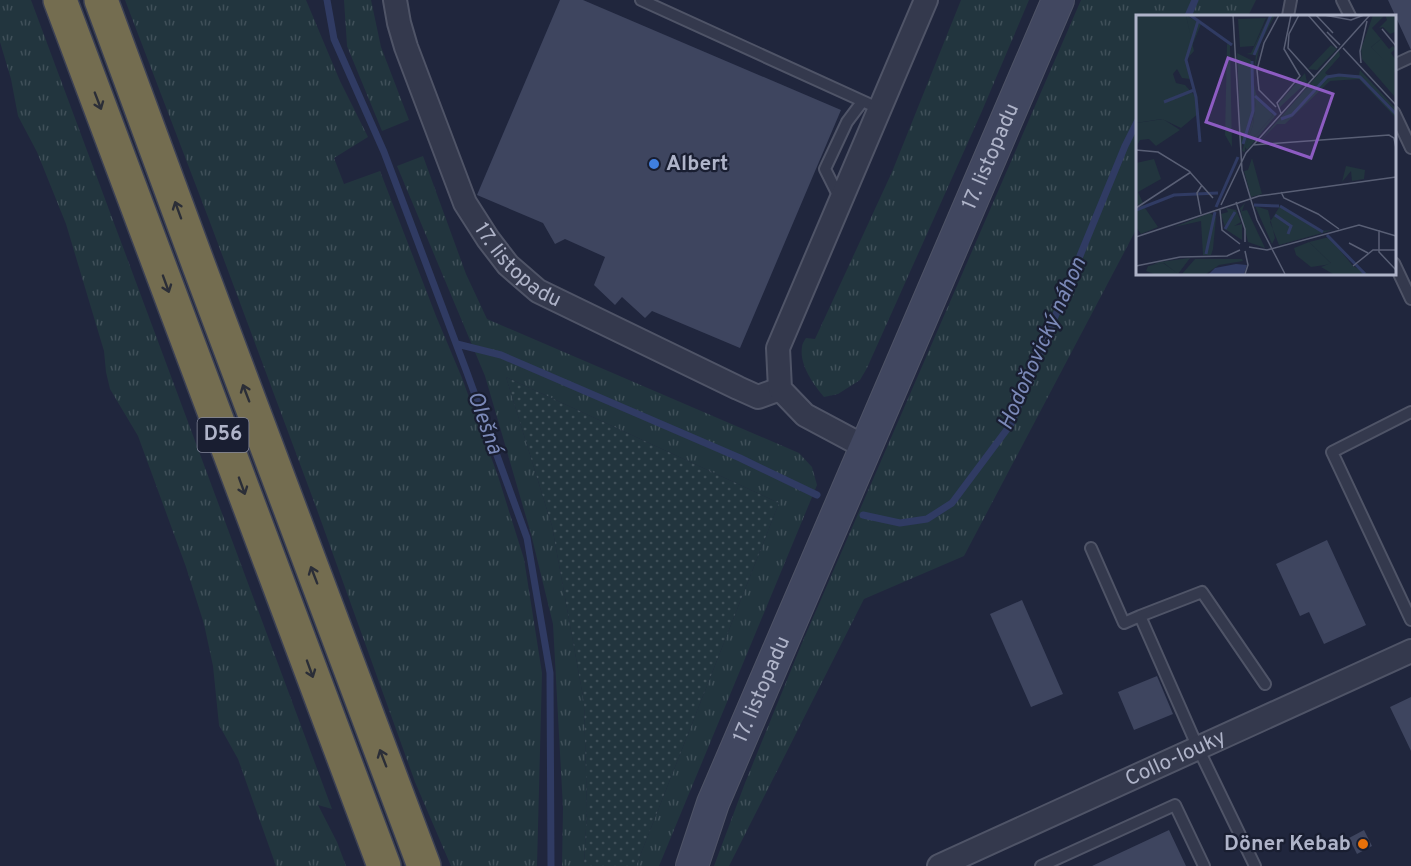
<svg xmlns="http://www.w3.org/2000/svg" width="1411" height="866" viewBox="0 0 1411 866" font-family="Overpass,sans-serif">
<defs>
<pattern id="grass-tufts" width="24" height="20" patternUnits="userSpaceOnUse" patternTransform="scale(1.5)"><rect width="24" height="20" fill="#22353e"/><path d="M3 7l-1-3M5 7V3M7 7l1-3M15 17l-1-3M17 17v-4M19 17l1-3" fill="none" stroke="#405059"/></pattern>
<pattern id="garden-dots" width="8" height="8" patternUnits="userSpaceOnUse" patternTransform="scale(1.5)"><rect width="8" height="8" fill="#22353e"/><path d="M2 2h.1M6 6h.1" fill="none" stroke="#405059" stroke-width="1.8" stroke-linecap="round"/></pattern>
</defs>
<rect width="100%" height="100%" fill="#20263d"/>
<path fill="url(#grass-tufts)" d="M0 0H31L332 809 318 805 337 842 346 866H276L238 759 219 725 213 666 204 624 186 567 138 436 110 389 106 372 104 351 66 224 37 152 18 116 11 79 0 42Z
M125 0H306L340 81 368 137 334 158 344 184 380 171 436 316 462 378 498 476 524 559 542 673 537 866H451L415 782 316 507 211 225Z
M344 0H371L381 47 409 120 382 131 347 46Z
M961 0H1029L982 111 867 368 860 380 838 394 824 397C814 385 799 365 802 347 802 344 804 341 806 338L815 339 892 172Z
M1081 0H1256L1248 16H1138V226L964 556 864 599 729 866H714L745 783 802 643Z
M423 156 466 274 487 319 799 453 812 467 817 485 659 866H636L779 503 506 377 552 526 584 702 587 809 584 866H562L563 808 553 624 531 534 485 376 397 166Z"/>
<path fill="url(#garden-dots)" d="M506 377 779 503 636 866H584L587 809 584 702 552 526Z"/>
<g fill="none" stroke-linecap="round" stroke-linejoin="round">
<path stroke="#303b63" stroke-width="7" d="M327 0 334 39 384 152 466 370 527 538 550 673 551 866
M1188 16 1195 0
M457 344 501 355 740 458 817 495
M863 515 900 523 927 519 952 503 1011 424 1125 146 1138 120"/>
</g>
<path fill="#3e455f" d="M560 0H583L841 110 740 348 652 311 645 318 622 297 615 305 594 285 605 257 565 239 555 244 543 223 477 195Z
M1388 0H1411V50Z
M1327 540 1366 625 1324 644 1309 612 1300 616 1276 564Z
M1022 600 1063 694 1031 707 990 614Z
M1157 676 1173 714 1134 730 1118 692Z
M1411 697V751L1390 707Z
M1169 830 1186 866H1092Z
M1364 830 1372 846 1357 854 1349 838Z"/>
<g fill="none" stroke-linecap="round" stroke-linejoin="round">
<g stroke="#4f5467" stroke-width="14">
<path id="lane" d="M641 0 880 109
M1342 0 1350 16
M1288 16 1291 0
M1394 65 1411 57
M1394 112 1411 148
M840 199 825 169 847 122 862 102
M1394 263 1411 299
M1411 412 1332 452 1411 620
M1091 548 1124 623 1140 616 1198 748 1255 866
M1140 616 1202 592 1265 684
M1041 866 1175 805 1204 866"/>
</g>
<g stroke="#4f5467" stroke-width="26">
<g id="street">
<path id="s1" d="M395 0 399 23 406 47 465 203 488 239 508 265 538 291 738 388 758 397 780 389"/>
<path d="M865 447 805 415 780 389 778 348 926 0"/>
<path id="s2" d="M939 866 1411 651"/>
</g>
</g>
<g stroke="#4f5467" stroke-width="34">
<g id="secondary">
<path id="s3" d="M692 866 713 803 1058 0"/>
</g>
</g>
<g stroke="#3c4154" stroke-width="36">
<path id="highway" d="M60 0 384 866
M101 0 199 266 424 866"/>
</g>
<use href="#lane" stroke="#34394d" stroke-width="10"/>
<use href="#street" stroke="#34394d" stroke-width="22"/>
<use href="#secondary" stroke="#414760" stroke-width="32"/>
<use href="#highway" stroke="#746d50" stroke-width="33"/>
</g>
<defs><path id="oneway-shaft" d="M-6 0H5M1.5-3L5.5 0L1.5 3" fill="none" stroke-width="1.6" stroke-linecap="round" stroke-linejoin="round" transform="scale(1.5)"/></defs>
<g stroke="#2b2e37">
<use href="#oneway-shaft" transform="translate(98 101) rotate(69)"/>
<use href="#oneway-shaft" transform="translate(178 210) rotate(-110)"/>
<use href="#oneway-shaft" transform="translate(166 284) rotate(70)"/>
<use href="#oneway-shaft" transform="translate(246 393) rotate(-111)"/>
<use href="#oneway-shaft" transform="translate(242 486) rotate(70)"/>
<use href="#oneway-shaft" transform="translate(314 575) rotate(-111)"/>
<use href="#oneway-shaft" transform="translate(310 669) rotate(70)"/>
<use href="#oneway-shaft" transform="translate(383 758) rotate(-111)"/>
</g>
<circle fill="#3f7fe0" stroke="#191e31" stroke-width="2" cx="654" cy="164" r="6"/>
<circle fill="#e8710a" stroke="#191e31" stroke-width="2" cx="1363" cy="844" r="6"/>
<g text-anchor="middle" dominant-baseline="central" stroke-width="4.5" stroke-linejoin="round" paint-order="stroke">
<rect fill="#191e31" stroke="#82879b" stroke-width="1.5" x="197.5" y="418" width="51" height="34" rx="4.5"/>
<g font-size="20" font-weight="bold" fill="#afb4c9">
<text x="223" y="435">D56</text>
</g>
<g font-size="21" fill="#afb4c9" stroke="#191e31">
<text stroke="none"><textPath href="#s3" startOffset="770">17. listopadu</textPath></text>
<text stroke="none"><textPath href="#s1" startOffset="298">17. listopadu</textPath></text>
<text stroke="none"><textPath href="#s3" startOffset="190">17. listopadu</textPath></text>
<text stroke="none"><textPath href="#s2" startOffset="260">Collo-louky</textPath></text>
</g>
<g font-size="21" font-weight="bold" fill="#afb4c9" stroke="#191e31" text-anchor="start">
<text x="666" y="164">Albert</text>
<text x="1351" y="844" text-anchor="end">Döner Kebab</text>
</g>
<g font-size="22" font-style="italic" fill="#7b89b8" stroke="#191e31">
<text transform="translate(1043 344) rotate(-66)">Hodoňovický náhon</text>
<text transform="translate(484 423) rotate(70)">Olešná</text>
</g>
</g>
<g transform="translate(1136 15)">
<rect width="260" height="260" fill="#20263d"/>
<path d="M50 0 65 9 56 31 55 27ZM133 0H139L124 29 117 62 120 40 110 39 115 38ZM249 0H259V17L254 19 247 12 243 13 251 5ZM245 24 253 34 257 31 259 34 255 38 259 44V58L235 32ZM91 29 94 30 96 132 89 120ZM195 30 201 34 181 55 172 54ZM203 36 204 41 189 58 192 60H223L224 55 259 93V102L223 64 194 66 149 109H141L122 128ZM101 38 115 45 117 98 105 133ZM169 58 171 67 143 93V88ZM117 65 120 79 140 100 111 135 109 132V137L106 136 117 103ZM120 85 137 100 110 131 117 110ZM27 104 44 115 20 131 13 124 4 125 0 132V108ZM116 143 126 179 115 182 108 156 112 155ZM18 144 25 164 2 177 7 188 0 191V148ZM109 188 106 196 111 195 129 233 112 227 104 193ZM7 190 22 212 5 219 0 212V194ZM119 191 132 195 139 223 136 229ZM144 191 185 216 197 215 143 230 134 207ZM90 193 100 195 105 207 98 211 106 209V225L89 214 100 199 89 212 85 199 92 197ZM173 227 196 249 175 252 160 240 158 233ZM27 248 43 259H18L10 256 12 251Z" fill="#22353e" fill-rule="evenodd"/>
<path d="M0 0H50L58 36 50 45 54 64 46 63 41 54 37 59 40 68 49 70 60 82 63 98 45 113 26 104 0 108ZM237 0H249L236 13 245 24 235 32 258 55 259 82 226 44 225 34ZM130 3 118 31 104 32 102 4ZM74 198 80 202 77 234 75 240H67L65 206 38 212ZM54 243 42 259 28 248 14 251 23 247ZM59 244H106L107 246 83 250 70 259H46Z" fill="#22353e"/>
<path d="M120 84 137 100 109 133 117 110ZM210 151 229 155 228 164 216 166 215 156 206 167ZM193 222 217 251 233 259H197L185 252 195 248 173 227Z" fill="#22353e"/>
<path d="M100 249 111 250 108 259H73L79 253Z" fill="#303b63"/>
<path fill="none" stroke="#303b63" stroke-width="3" d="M54 0 96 30M62 6 50 45 60 82 64 127M118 40 135 0M119 81 140 100M28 87 58 75M145 104 156 100 191 62 203 60 224 62 260 99M107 129 117 96 116 46M118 190 143 191M144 191 187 217M80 192 102 142M0 195 38 180 82 178M139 200 155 211 152 219M89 214 99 197M191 220 229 259M70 239 79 197"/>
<path fill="none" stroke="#595f75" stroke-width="1.5" d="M97 0 106 155 121 205 149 259M163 0 153 19 152 33 178 62M172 0 201 33M180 0 197 18M188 0 215 5 228 0M246 14 260 31M191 17 204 30M207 33 260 90M225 48 224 36 231 6M140 92 123 75 121 55 128 28 143 0M145 98 141 88 164 61 148 34 155 0M117 130 253 120 258 123 260 133M0 135 22 137 53 156 77 183M145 177 148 183 182 199 203 214M100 187 109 214V227M85 190 110 138 234 0M0 193 55 157M84 195 86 215 104 229M65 199 61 178 66 170M243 215V237L260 255M0 222 123 181 260 162M213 228 232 238M113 232 131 235 223 210 260 221M0 251 44 242 91 241 104 235M217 251 237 235H260M109 259 112 250 109 236"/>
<path fill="#8d5cc2" fill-opacity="0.15" stroke="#8d5cc2" stroke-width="3" d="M92 43 197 79 175 143 70 107Z"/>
<rect width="260" height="260" fill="none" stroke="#afb4c9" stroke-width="3"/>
</g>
</svg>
